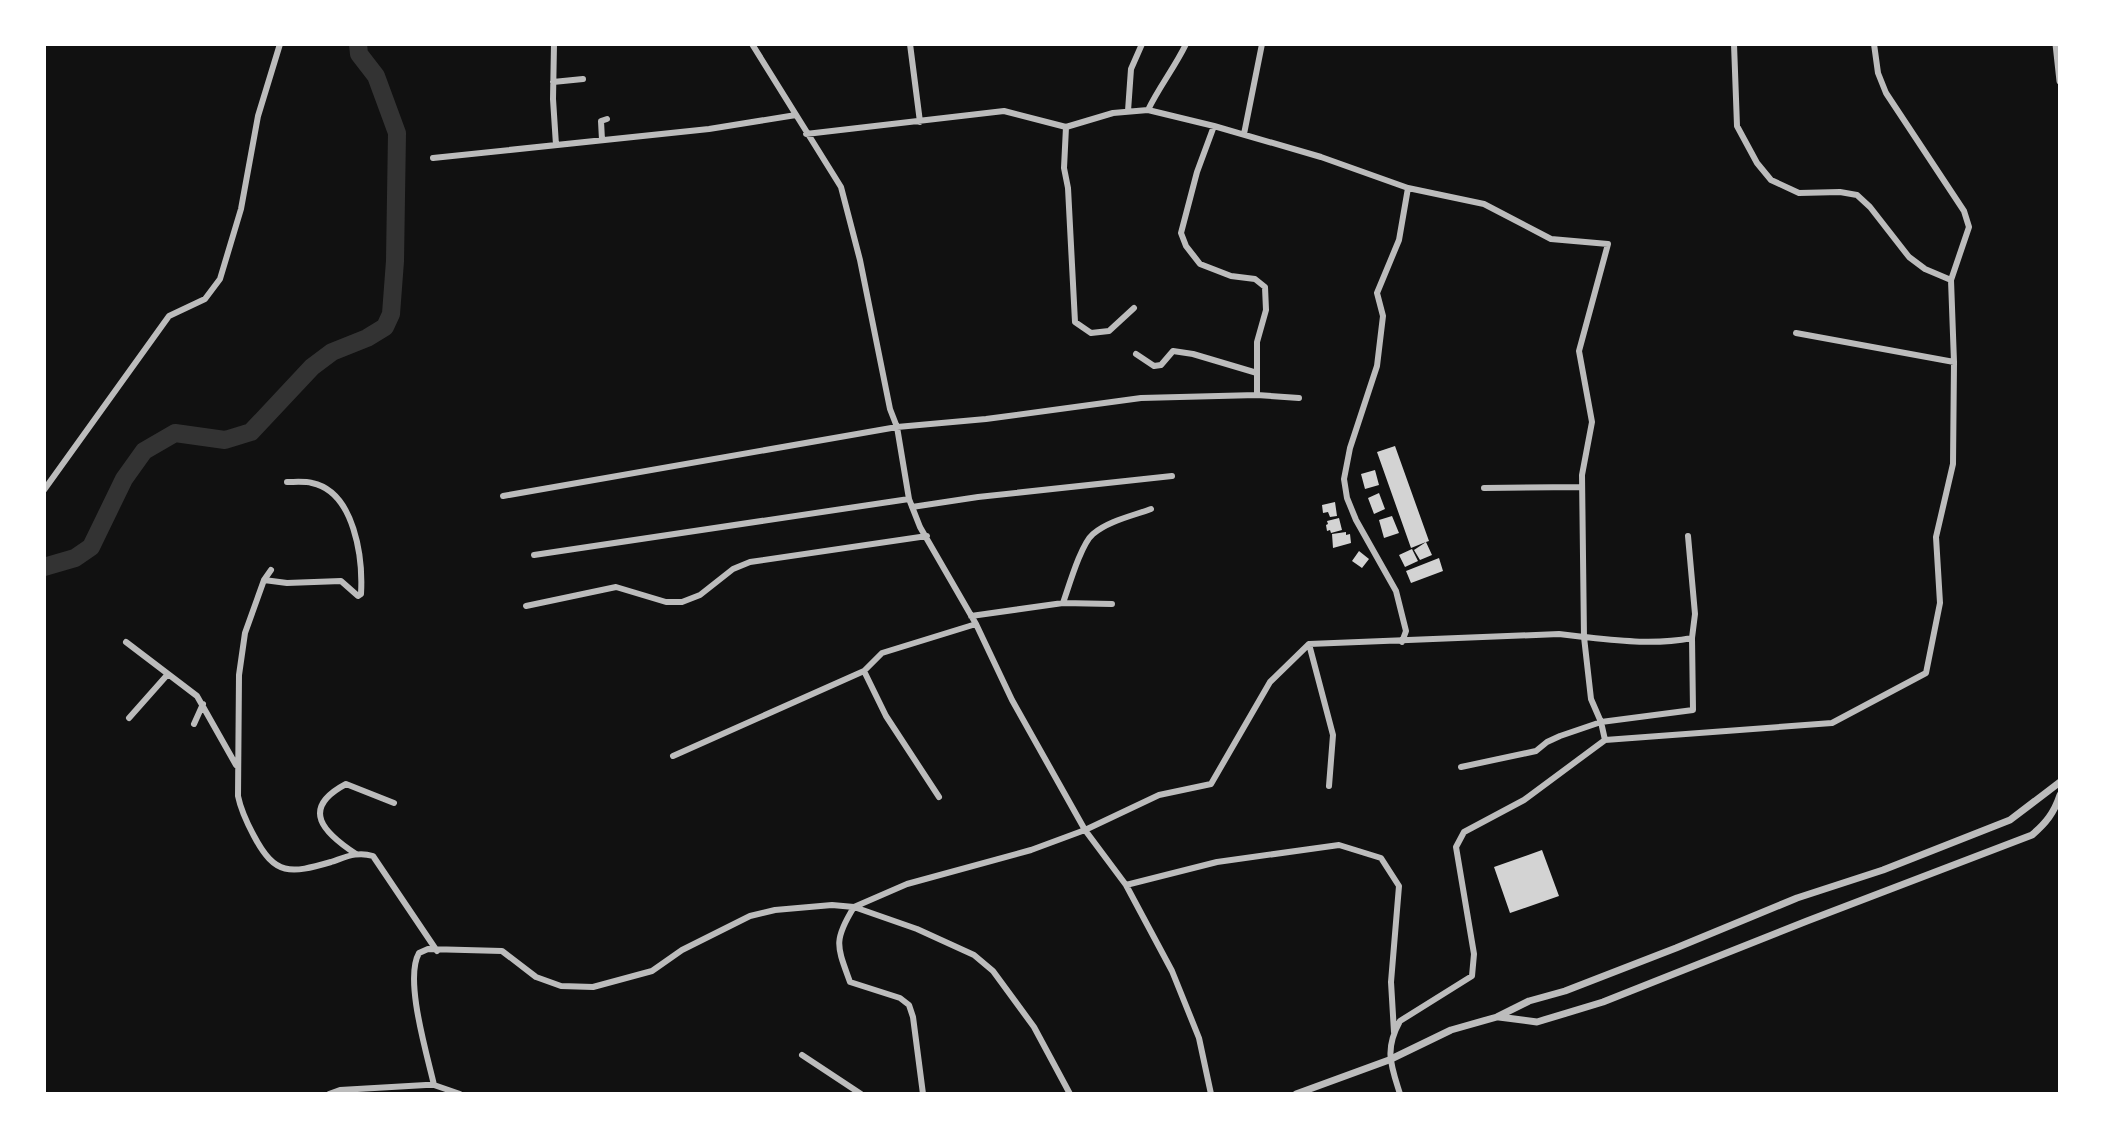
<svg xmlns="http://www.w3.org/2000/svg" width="2104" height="1138" viewBox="0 0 2104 1138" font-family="'PT Serif',serif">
<rect width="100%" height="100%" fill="#111"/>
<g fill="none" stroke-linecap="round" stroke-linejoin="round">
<path stroke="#333" stroke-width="18" d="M44 567 75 558 91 547 124 479 144 451 175 433 225 440 251 432 312 367 332 352 367 338 385 327 391 314 395 261 397 133 376 76 359 54 358 44"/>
</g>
<path fill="#d3d3d3" d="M1395 446 1429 541 1426 542 1432 555 1420 560 1414 550 1426 542 1411 548 1377 452Z
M1375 470 1379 485 1365 489 1361 474Z
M1379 493 1385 509 1374 514 1368 498Z
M1335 502 1337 516 1330 517 1328 512 1323 513 1322 505Z
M1392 516 1399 533 1384 538 1379 520Z
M1339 518 1342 530 1331 533 1330 530 1327 531 1326 525 1328 524 1327 521Z
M1346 532V535L1350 534 1351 543 1333 548 1332 534Z
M1412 549 1418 561 1405 567 1399 555Z
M1359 551 1369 559 1362 568 1352 561Z
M1439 558 1443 571 1411 583 1406 571Z
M1542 850 1559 896 1510 913 1494 867Z"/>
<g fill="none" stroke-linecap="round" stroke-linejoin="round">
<path stroke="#bcbcbc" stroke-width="6" d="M554 44 553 99 556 145
M752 44 841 187 860 260 890 409 897 427 909 499 920 527 976 624 1012 700 1085 830 1126 885 1172 971 1199 1038 1211 1094
M910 44 920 122
M1734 44 1737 126 1757 163 1771 180 1799 193 1840 192 1857 195 1870 207 1909 257 1925 269 1951 280
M553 82 583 79
M1148 110C1159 87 1175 67 1186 44
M1128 111 1131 69 1142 44
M1214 126 1197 172 1181 233 1186 246 1200 264 1231 276 1255 279 1265 287 1266 310 1257 342V395
M1066 127 1064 168 1068 188 1075 322 1091 333 1109 331 1134 308
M806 134 1004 111 1066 127 1113 113 1148 110 1214 126 1321 157 1408 188
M1244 134 1262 44
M602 140 601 121 607 119
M433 158 709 129 796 115
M1796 333 1954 362
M1136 354 1154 366 1161 365 1173 351 1193 354 1257 373
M1484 488 1582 487
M44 490 169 316 205 299 220 279 241 209 258 116 280 44
M503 496 897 427 986 419 1141 398 1257 395 1299 398
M912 507 978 497 1172 476
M534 555 909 499
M271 570 264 580 245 633 239 675 238 796C241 811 247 823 254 836 275 876 290 874 331 862 346 857 357 851 373 856L437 951
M264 580 287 583 341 581 358 596 361 594C363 559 355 492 312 483 305 481 295 482 287 482
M1063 603 1112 604
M526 606 616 587 666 602H682L700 595 733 569 750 562 927 536
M971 616 1063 603C1069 586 1081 544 1093 534 1108 521 1132 516 1151 509
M126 642 197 696 236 765
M1402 642 1406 631 1396 591 1356 520 1347 498 1344 479 1350 448 1377 366 1383 316 1377 293 1399 240 1408 188 1484 204 1551 239 1608 244 1579 351 1592 422 1582 475 1584 637C1621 641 1655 645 1692 638L1695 614 1688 536
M1309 644 1333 735 1329 786
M864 671 886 716 939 797
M129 718 168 674
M194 724 203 704
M673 756 864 671 882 653 976 624
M1461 767 1536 751 1547 742 1560 736 1601 722 1693 710 1692 638
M356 854C324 833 299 809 346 784L394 803
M1126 885 1217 862 1339 845 1381 858 1399 886 1391 982 1394 1032
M802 1055 861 1094
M434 1085C427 1054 404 979 419 953L428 949 502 951 536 977 561 986 593 987 652 971 682 950 750 916 775 910 832 905 854 907C833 941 837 946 850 982L900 998 909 1005 913 1017 923 1094
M329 1094 340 1090 426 1085H434L460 1094
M1070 1094 1034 1027 993 971 974 955 917 929 854 907 907 884 1031 850 1085 830 1159 795 1211 784 1270 682 1309 644 1559 634 1584 637 1591 699 1601 722 1605 740
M1400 1094C1391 1065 1384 1050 1400 1021L1472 976 1474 954 1456 847 1464 832 1524 800 1605 740 1832 723 1926 673 1940 603 1936 537 1953 464 1954 362 1951 280 1969 227 1964 211 1886 93 1878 73 1874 44"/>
<path stroke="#bcbcbc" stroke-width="7" d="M2056 44 2060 81
M1499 1017 1537 1022 1603 1002 1807 921 2032 835C2046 823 2054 813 2060 795
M1296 1094 1389 1060 1451 1030 1497 1017 1529 1001 1565 991 1676 948 1797 898 1883 870 2010 820 2060 782"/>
</g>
<rect width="2104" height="1138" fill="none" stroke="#ffffff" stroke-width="92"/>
</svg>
